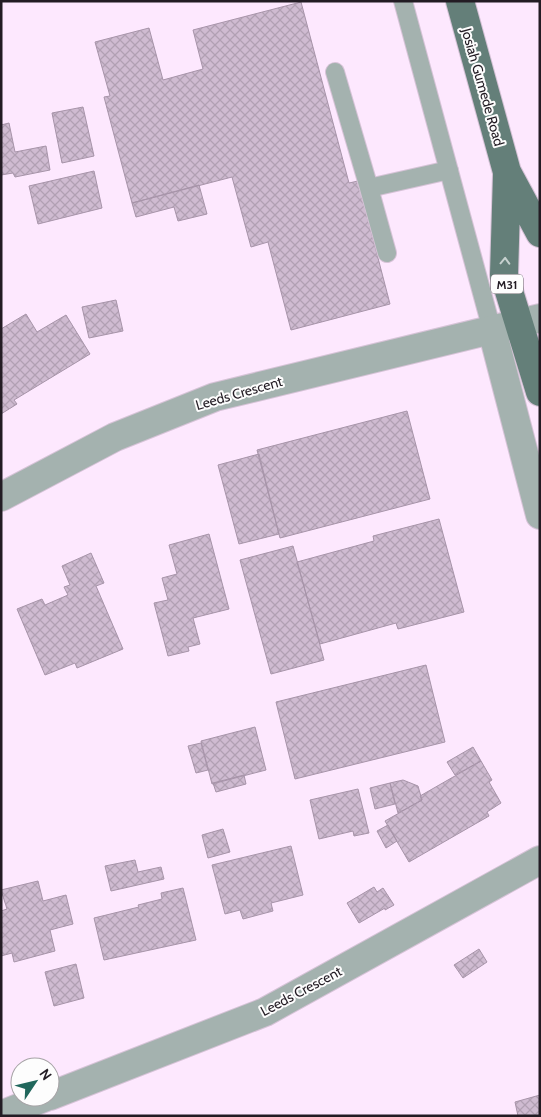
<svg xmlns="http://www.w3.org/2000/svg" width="541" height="1117" viewBox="0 0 541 1117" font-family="Cabin,sans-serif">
<defs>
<pattern id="building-cross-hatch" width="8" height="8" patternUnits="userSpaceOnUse" patternTransform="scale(1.25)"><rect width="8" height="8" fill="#cfbbd1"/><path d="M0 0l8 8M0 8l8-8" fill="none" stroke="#b1a0b3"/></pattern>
</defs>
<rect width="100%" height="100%" fill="#fde8fe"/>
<path fill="url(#building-cross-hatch)" stroke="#a794a9" d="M301 2 349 183 358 181 390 304 291 330 268 242 251 247 232 177 132 203 104 97 110 96 95 42 149 28 163 80 203 69 193 30Z
M83 107 94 156 62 163 52 113Z
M9 123 15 152 46 146 50 170 15 177 13 173 1 175V125Z
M94 171 102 208 38 224 29 186Z
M199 185 207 214 178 221 174 207 136 217 132 203Z
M116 300 123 331 89 338 82 307Z
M26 314 37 332 66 315 90 354 14 400 17 404 1 414V329Z
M407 411 430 499 280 538 257 450Z
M259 454 279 534 239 544 218 465Z
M439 519 464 612 398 629 396 623 320 644 297 562 374 541 373 536Z
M209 534 229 609 193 618 200 644 188 647 189 651 168 656 154 603 168 600 162 578 177 574 169 545Z
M293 546 324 660 271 674 240 560Z
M91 553 104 583 96 586 123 649 77 668 75 663 45 675 17 609 42 599 45 605 68 595 64 587 70 585 62 566Z
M426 665 445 742 295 779 276 702Z
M255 727 266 770 212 784 201 741Z
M201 743 208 770 196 773 188 746Z
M473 747 481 761 455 775 447 762Z
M481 761 492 780 489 782 501 803 487 812 489 816 409 862 385 821 422 800 420 796Z
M244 775 246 784 216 792 213 783Z
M403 780 418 786 422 800 398 813 390 783Z
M390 783 395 804 375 809 370 788Z
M358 789 369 833 354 836 353 831 319 839 310 800Z
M388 825 397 841 386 848 377 831Z
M223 829 230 852 208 858 202 835Z
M291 846 303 895 271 903 273 911 243 919 240 910 225 914 212 865Z
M135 860 138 872 161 867 164 879 111 891 105 866Z
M38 881 43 901 66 895 73 924 50 930 55 951 14 962 12 953 1 956V911L7 909 1 890Z
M374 887 377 892 383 888 394 905 385 910V908L359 923 347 903Z
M183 888 196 940 104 960 94 918 139 907 138 905 162 899 161 893Z
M479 949 487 962 463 978 454 965Z
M76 964 84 998 54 1006 45 972Z
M540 1095V1116H518L515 1102Z"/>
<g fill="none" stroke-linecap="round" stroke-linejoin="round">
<g stroke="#d6c3d7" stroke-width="20">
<path id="service" d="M403 1 492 330
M335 72 369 188
M387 253 369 188 449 170"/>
</g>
<g stroke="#d6c3d7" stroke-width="30">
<path id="minor" d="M492 330 540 515
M1 497 115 437 215 397 540 318
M50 1096 265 1012 540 860
M1 1115 46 1097"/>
</g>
<g stroke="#d6c3d7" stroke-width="30">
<path id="primary" d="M460 1 507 172 540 233
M507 174 504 275 540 392"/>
</g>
<use href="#service" stroke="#a4b2af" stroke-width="18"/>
<use href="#minor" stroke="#a4b2af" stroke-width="28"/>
<use href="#primary" stroke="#647f79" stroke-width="28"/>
</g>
<defs><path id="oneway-chevron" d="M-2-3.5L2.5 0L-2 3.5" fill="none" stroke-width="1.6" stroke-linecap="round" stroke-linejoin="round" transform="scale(1.25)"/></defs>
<use stroke="#c7d1cf" href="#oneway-chevron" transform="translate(505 261) rotate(-88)"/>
<g text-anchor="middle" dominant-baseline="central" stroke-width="4" stroke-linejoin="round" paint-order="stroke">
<rect fill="#fdfdfd" stroke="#646065" stroke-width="1" x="491" y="274.5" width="32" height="19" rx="4"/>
<g font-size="12" font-weight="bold" fill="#231c24">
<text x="507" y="284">M31</text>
</g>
<g font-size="14" fill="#231c24" stroke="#fdfdfd">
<text transform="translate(483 87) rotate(74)">Josiah Gumede Road</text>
<text transform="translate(239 393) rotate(-16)">Leeds Crescent</text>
<text transform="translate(301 991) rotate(-28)">Leeds Crescent</text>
</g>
</g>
<rect width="541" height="1117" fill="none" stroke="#231c24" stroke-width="5"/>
<g transform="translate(35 1082) rotate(55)"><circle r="24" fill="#fdfdfd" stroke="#a6a3a6"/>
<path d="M0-4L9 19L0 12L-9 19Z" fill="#20675c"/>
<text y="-8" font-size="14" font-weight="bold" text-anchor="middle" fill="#231c24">N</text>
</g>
</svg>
